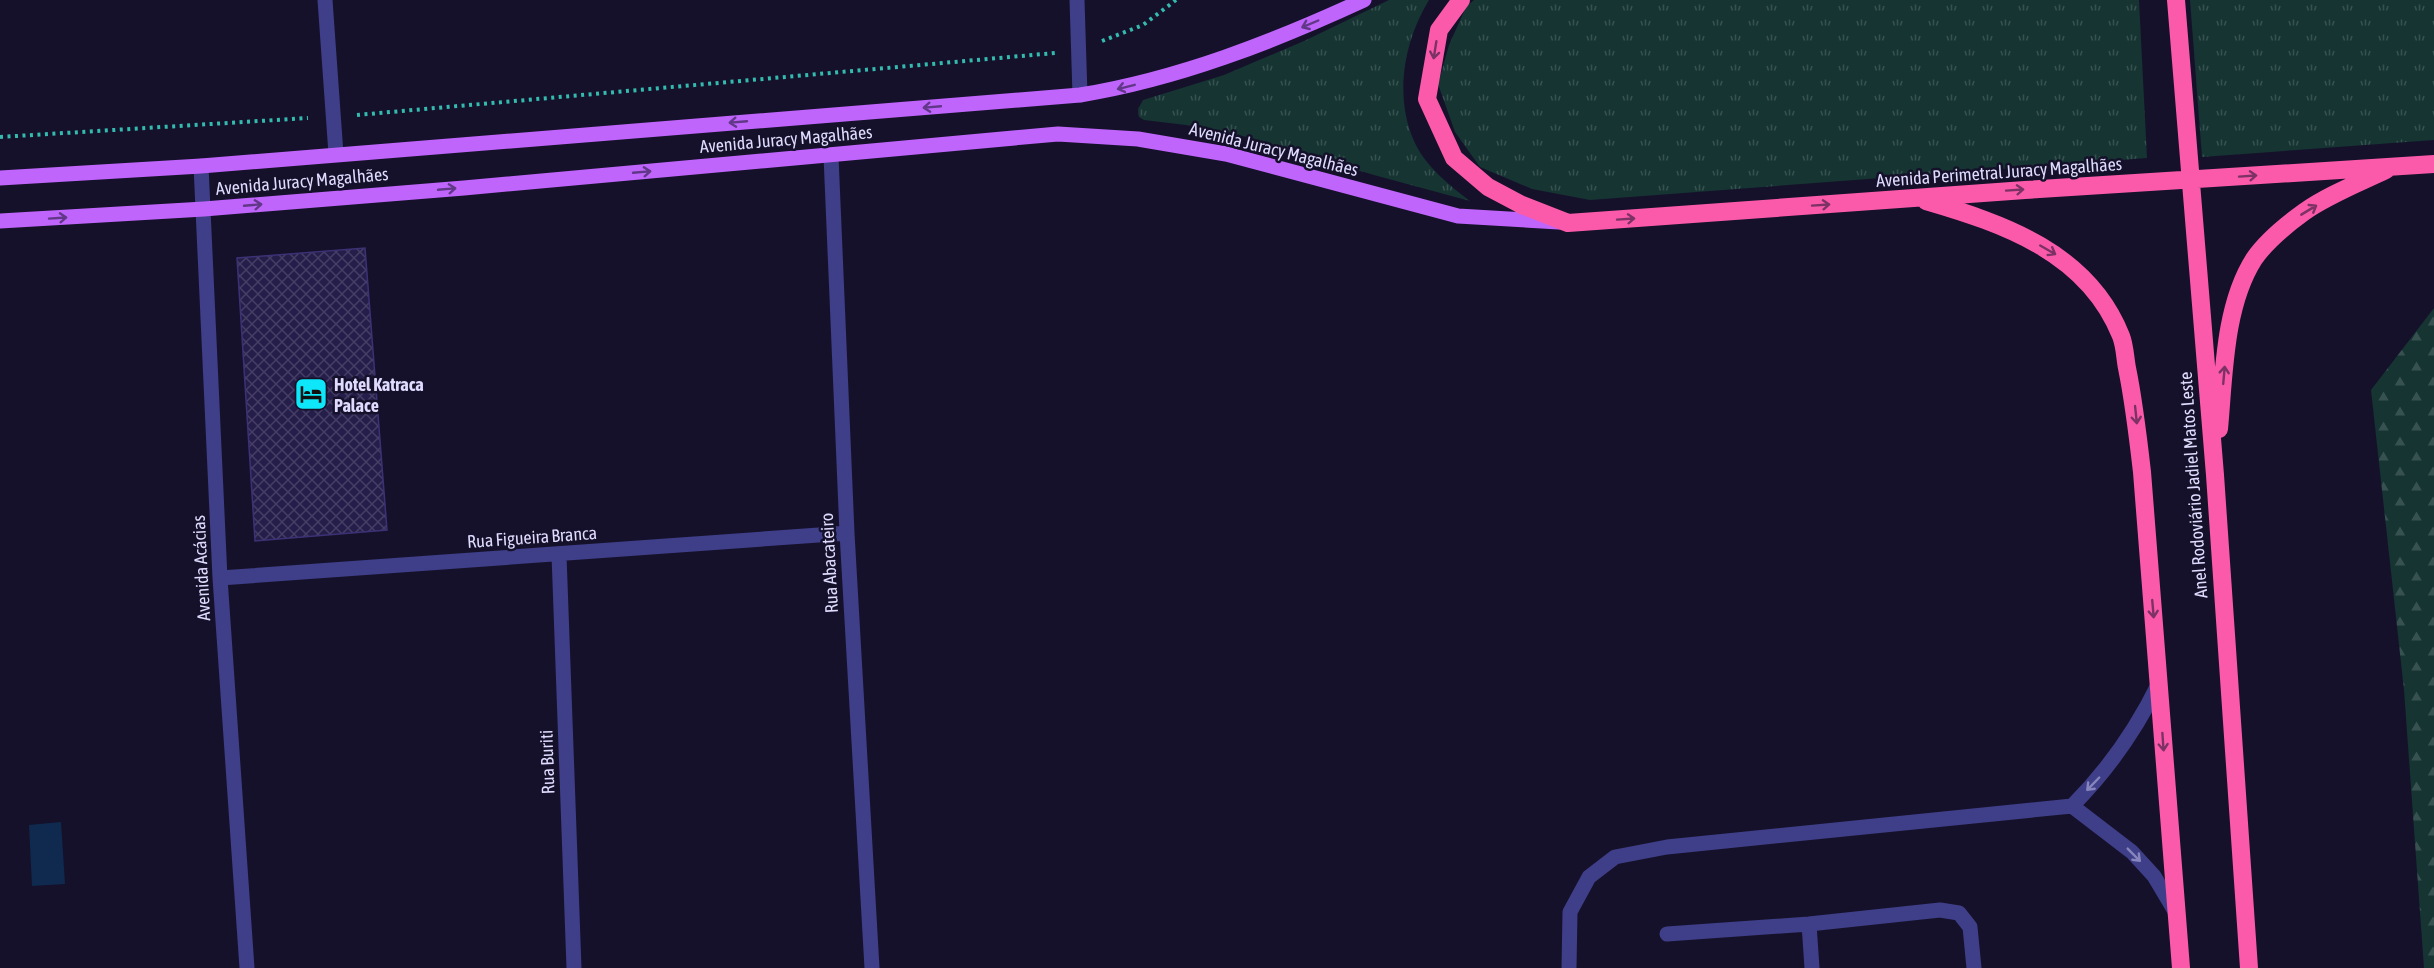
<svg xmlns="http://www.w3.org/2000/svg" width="2434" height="968" viewBox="0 0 2434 968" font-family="'Asap Condensed',sans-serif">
<defs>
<pattern id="forest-firs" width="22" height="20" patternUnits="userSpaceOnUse" patternTransform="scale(1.5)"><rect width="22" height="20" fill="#153432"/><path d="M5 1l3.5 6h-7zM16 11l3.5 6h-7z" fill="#375151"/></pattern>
<pattern id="park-tufts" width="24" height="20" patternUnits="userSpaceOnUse" patternTransform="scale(1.5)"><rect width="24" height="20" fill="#153432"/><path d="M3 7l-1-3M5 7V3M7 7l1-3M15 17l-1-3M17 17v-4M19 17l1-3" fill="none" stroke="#375151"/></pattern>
<pattern id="building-cross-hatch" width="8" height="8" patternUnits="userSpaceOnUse" patternTransform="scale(1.5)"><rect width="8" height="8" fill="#261e4a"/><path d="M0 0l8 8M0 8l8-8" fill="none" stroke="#453e65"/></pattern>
</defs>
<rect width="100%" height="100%" fill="#15112a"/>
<path fill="url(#forest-firs)" d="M2434 308V968H2424L2404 690 2371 390Z"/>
<path fill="url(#park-tufts)" d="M1389 0H1429C1404 41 1394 96 1414 141 1425 166 1449 185 1470 201L1374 175 1247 137 1186 125 1144 120 1139 117 1138 109 1143 100 1224 75 1304 41Z
M1474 0H2139L2147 158 1590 200 1532 189 1480 167 1455 132 1438 84 1449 45 1466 7Z
M2190 0H2434V140L2202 157Z"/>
<path fill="#102a4f" d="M61 822 65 884 32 886 29 825Z"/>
<path fill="url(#building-cross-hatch)" stroke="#3d3176" stroke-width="1.5" d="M365 248 387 530 255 541 237 258Z"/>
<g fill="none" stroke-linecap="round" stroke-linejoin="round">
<path stroke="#34baae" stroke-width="4" stroke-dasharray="3 4.5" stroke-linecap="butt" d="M1102 41 1143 25 1176 0
M357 115 1055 53
M0 137 308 118"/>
<path stroke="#3f3e88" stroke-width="15" d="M325 0 336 154
M1077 0 1080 95
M831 156 847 533 872 968
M201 166 220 578 247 968
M559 555 574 968
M220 578 847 533
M2072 806 2132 852 2154 876 2176 913
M1809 924 1812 968
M1667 934 1809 924 1940 910 1959 913 1970 927 1974 968
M1569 968 1570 912 1589 877 1615 857 1667 847 2072 806C2109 769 2136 730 2159 683"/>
<path stroke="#bf65fb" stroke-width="15" d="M0 178 201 166 1080 95C1178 79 1273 42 1364 0
M0 221 204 209 464 188 1058 134 1138 139 1226 154 1458 216 1559 222"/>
<path stroke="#fb5aab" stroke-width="18" d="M1461 0 1439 30 1427 99 1454 158 1488 187 1522 205 1568 223 2025 190 2434 164
M2176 0 2215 475 2249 968
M1926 201C2005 224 2088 253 2121 336 2125 346 2125 358 2127 368 2134 402 2138 437 2142 472L2181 968
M2219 429C2224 375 2224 306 2254 259 2267 240 2286 225 2304 212 2328 195 2359 183 2386 170"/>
</g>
<defs><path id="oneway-shaft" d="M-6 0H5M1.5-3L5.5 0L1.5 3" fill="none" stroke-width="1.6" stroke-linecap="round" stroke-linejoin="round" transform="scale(1.5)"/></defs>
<g stroke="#613788">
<use href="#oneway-shaft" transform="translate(1310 24) rotate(157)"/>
<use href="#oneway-shaft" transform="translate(1126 87) rotate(166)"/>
<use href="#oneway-shaft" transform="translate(932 107) rotate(175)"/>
<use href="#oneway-shaft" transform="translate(738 122) rotate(175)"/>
<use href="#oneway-shaft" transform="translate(642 172) rotate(-5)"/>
<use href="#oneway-shaft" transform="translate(447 189) rotate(-5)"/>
<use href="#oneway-shaft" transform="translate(253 205) rotate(-5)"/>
<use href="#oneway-shaft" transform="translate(58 218) rotate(-4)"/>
</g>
<g stroke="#7c3264">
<use href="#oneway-shaft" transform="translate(1435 50) rotate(99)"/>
<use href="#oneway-shaft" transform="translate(2248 176) rotate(-4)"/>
<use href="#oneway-shaft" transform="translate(2015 190) rotate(-4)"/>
<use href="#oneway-shaft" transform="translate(1821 205) rotate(-4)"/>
<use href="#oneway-shaft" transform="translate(2309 210) rotate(-31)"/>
<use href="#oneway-shaft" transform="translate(1626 219) rotate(-4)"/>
<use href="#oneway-shaft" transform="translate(2048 250) rotate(30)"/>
<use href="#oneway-shaft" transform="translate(2224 375) rotate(-85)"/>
<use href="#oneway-shaft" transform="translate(2136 415) rotate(84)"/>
<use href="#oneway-shaft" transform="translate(2153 609) rotate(85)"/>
<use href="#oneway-shaft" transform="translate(2163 742) rotate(86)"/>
</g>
<g stroke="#8785bd">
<use href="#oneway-shaft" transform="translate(2093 784) rotate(134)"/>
<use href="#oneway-shaft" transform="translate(2134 855) rotate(45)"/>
</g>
<defs>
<g id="hotel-square" transform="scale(1.725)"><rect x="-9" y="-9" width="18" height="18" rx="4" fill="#0de7f9" stroke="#15112a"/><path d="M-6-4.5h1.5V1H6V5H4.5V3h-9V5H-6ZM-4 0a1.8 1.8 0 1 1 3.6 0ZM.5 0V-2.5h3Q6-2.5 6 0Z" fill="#111"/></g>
</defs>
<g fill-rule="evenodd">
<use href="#hotel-square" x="311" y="394"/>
</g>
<g text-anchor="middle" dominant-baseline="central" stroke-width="5" stroke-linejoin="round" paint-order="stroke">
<g font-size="18" fill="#dedbfe" stroke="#15112a">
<text transform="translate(786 139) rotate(-5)">Avenida Juracy Magalhães</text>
<text transform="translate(1274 149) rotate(14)">Avenida Juracy Magalhães</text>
<text transform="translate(1999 172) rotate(-4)">Avenida Perimetral Juracy Magalhães</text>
<text transform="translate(302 181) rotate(-5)">Avenida Juracy Magalhães</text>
<text transform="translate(2193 485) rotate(-94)">Anel Rodoviário Jadiel Matos Leste</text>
<text transform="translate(532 537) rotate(-4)">Rua Figueira Branca</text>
<text transform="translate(829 563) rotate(-93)">Rua Abacateiro</text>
<text transform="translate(201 568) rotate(-93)">Avenida Acácias</text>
<text transform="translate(547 762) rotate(-92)">Rua Buriti</text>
</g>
<g font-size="18" font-weight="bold" fill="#dedbfe" stroke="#15112a" text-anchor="start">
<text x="334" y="384">Hotel Katraca<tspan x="334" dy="21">Palace</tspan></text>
</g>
</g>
</svg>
